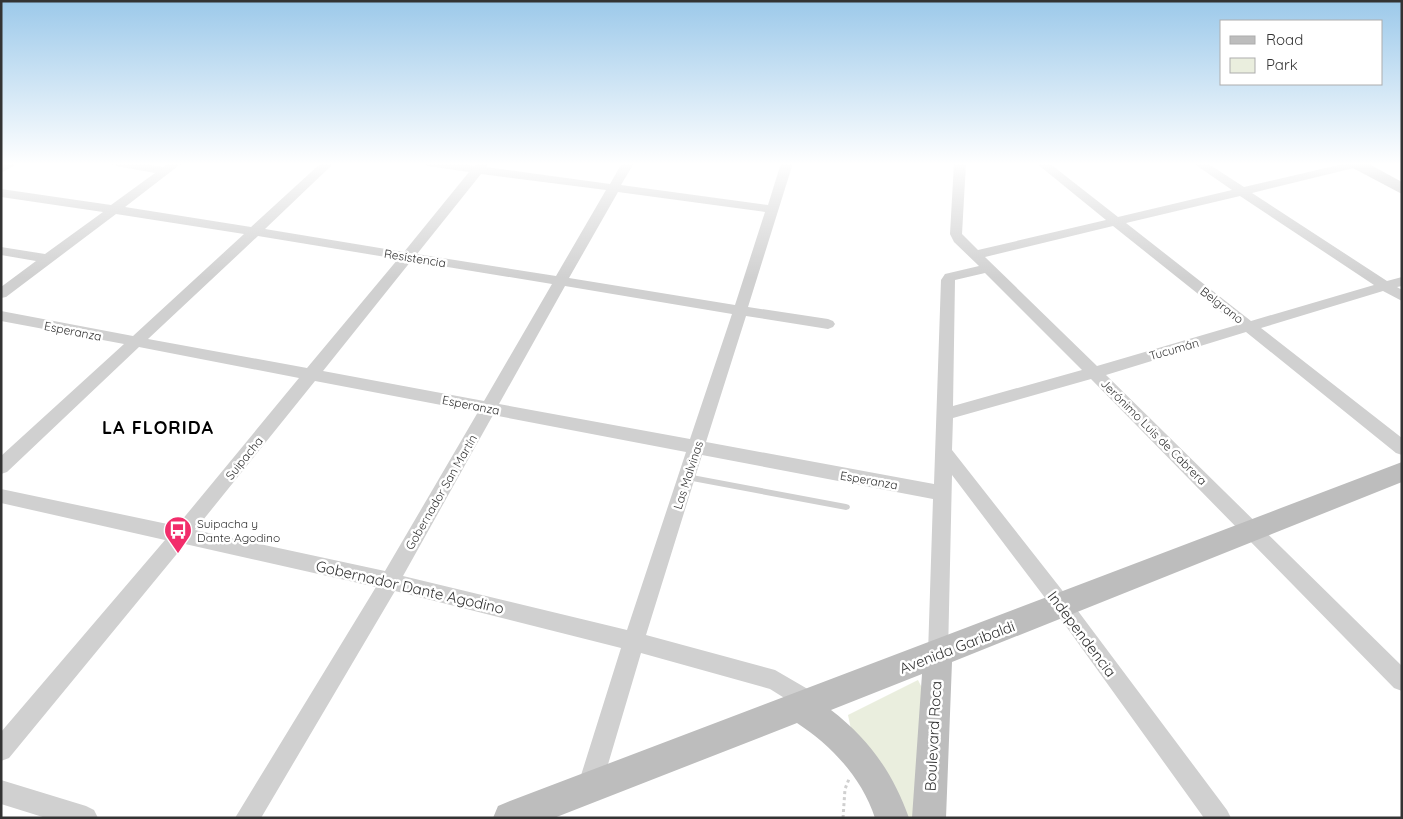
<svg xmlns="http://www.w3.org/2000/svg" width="1403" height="819" viewBox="0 0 1403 819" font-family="Quicksand,sans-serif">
<rect width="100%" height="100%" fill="#fff"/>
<path fill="#eaeede" d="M918 680 924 692 917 818H903L851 729 848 715Z"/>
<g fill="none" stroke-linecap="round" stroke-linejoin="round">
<path stroke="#d0d0d0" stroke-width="3" stroke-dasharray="3 3" stroke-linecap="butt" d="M843 818 845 789 849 779"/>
<path fill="#d0d0d0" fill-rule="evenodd" d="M687 474 846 504 849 505 850 507 849 509 846 510 687 480 684 479 683 477 684 475Z"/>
<path fill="#d0d0d0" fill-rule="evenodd" d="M4 163H18L1 173V165Z
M110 163H138L163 167 169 163H182L125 207 251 227 321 163H334L265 229 404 252 469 172 428 166 422 163H454L475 166 477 163H489L486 167 610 184 622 163H634L621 185 768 205 781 163H793L748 307 828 319 833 321 835 324 833 327 828 329 746 316 706 442 934 484 941 280 945 274 979 266 954 242 950 234 954 163H966L962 234 978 250 1106 220 1036 163H1049L1118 217 1232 190 1193 163H1207L1244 187 1347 163H1368L1366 165 1252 193 1387 281 1402 277V286L1397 287 1402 290V301L1383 291 1261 328 1402 438V455L1396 453 1246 332 1106 375 1402 666V691L1394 688 1091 379 953 418 952 450 1069 599 1227 810 1231 818H1204L1055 611 952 475 948 654 945 661 938 664 931 661 928 654 933 499 702 455 646 635 775 670 818 695 821 703 818 711 810 714 770 689 641 653 601 788 597 796 589 800 581 796 577 788 621 648 395 591 261 818H235L376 587 185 544 9 758 1 761V732L165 540 1 503V489L177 526 299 378 139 347 7 472 1 474V456L124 344 1 321V311L133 336 244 234 116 214 6 297 1 298V287L36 261 1 255V247L45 254 103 212 1 197V189L111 205 155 173 116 166ZM481 174 606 190 556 276 417 254ZM618 192 765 212 735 305 569 278ZM1240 196 1374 285 1251 321 1126 223ZM1113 226 1237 325 1097 366 985 257ZM258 236 398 259 307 368 148 339ZM411 261 552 284 484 401 323 371ZM985 273 1082 370 953 406 955 280ZM565 286 732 314 690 439 499 404ZM315 381 478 412 385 571 195 530ZM493 415 686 452 627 630 403 576Z
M1 780 86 806 94 810 98 818H46L1 804Z"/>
<path fill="#bdbdbd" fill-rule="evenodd" d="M1347 163H1367L1402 182V194L1349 166Z
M1402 462V482L952 662 946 818H912L922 674 831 710C869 739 893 773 909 818H875C862 778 832 746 797 723L554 818H493L498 806 510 801Z"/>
</g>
<linearGradient id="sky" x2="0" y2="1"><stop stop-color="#9cc9ea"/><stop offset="0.59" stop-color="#fff"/><stop offset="1" stop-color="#fff" stop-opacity="0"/></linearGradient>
<rect width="1403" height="278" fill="url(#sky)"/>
<defs>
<g id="bus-pin" transform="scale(1.4375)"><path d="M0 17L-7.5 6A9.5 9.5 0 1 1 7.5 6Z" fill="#f22d6b" stroke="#fff"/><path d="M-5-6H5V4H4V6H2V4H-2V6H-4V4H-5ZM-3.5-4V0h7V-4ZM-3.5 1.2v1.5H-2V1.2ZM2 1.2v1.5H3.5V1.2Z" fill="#fff"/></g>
</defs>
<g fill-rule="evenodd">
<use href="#bus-pin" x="178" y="530"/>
</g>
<g text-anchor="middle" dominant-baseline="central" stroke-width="5" stroke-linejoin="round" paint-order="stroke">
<g font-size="12" fill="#333" stroke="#fff">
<text transform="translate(415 258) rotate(9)">Resistencia</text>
<text transform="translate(1222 305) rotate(38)">Belgrano</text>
<text transform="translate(73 331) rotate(11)">Esperanza</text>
<text transform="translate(1174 349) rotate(-16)">Tucumán</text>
<text transform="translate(471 405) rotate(11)">Esperanza</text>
<text transform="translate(1154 432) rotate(45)">Jerónimo Luis de Cabrera</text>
<text transform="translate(244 458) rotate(-51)">Suipacha</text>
<text transform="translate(688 475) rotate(-72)">Las Malvinas</text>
<text transform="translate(869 480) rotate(10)">Esperanza</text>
<text transform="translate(441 492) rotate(-60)">Gobernador San Martín</text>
</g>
<g font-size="12" fill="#333" stroke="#fff" text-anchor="start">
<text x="197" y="523">Suipacha y<tspan x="197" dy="14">Dante Agodino</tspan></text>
</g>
<g font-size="15" fill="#333" stroke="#fff">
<text transform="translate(410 587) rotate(13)">Gobernador Dante Agodino</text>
<text transform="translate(1082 634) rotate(53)">Independencia</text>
<text transform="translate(957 647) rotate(-21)">Avenida Garibaldi</text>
<text transform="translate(933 736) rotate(-87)">Boulevard Roca</text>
</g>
<g font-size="18" font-weight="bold" letter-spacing="1" fill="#000" stroke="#fff">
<text x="158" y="427">LA FLORIDA</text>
</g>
</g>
<rect width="1403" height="819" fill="none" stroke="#333333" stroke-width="5"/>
<rect x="1220" y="20" width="162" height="65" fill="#ffffff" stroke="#adadad"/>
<rect x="1230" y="36" width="25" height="8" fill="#bdbdbd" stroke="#adadad"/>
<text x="1266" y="45" font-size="15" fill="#333333">Road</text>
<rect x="1230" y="58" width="25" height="15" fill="#eaeede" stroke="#adadad"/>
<text x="1266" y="70" font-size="15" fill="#333333">Park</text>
</svg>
